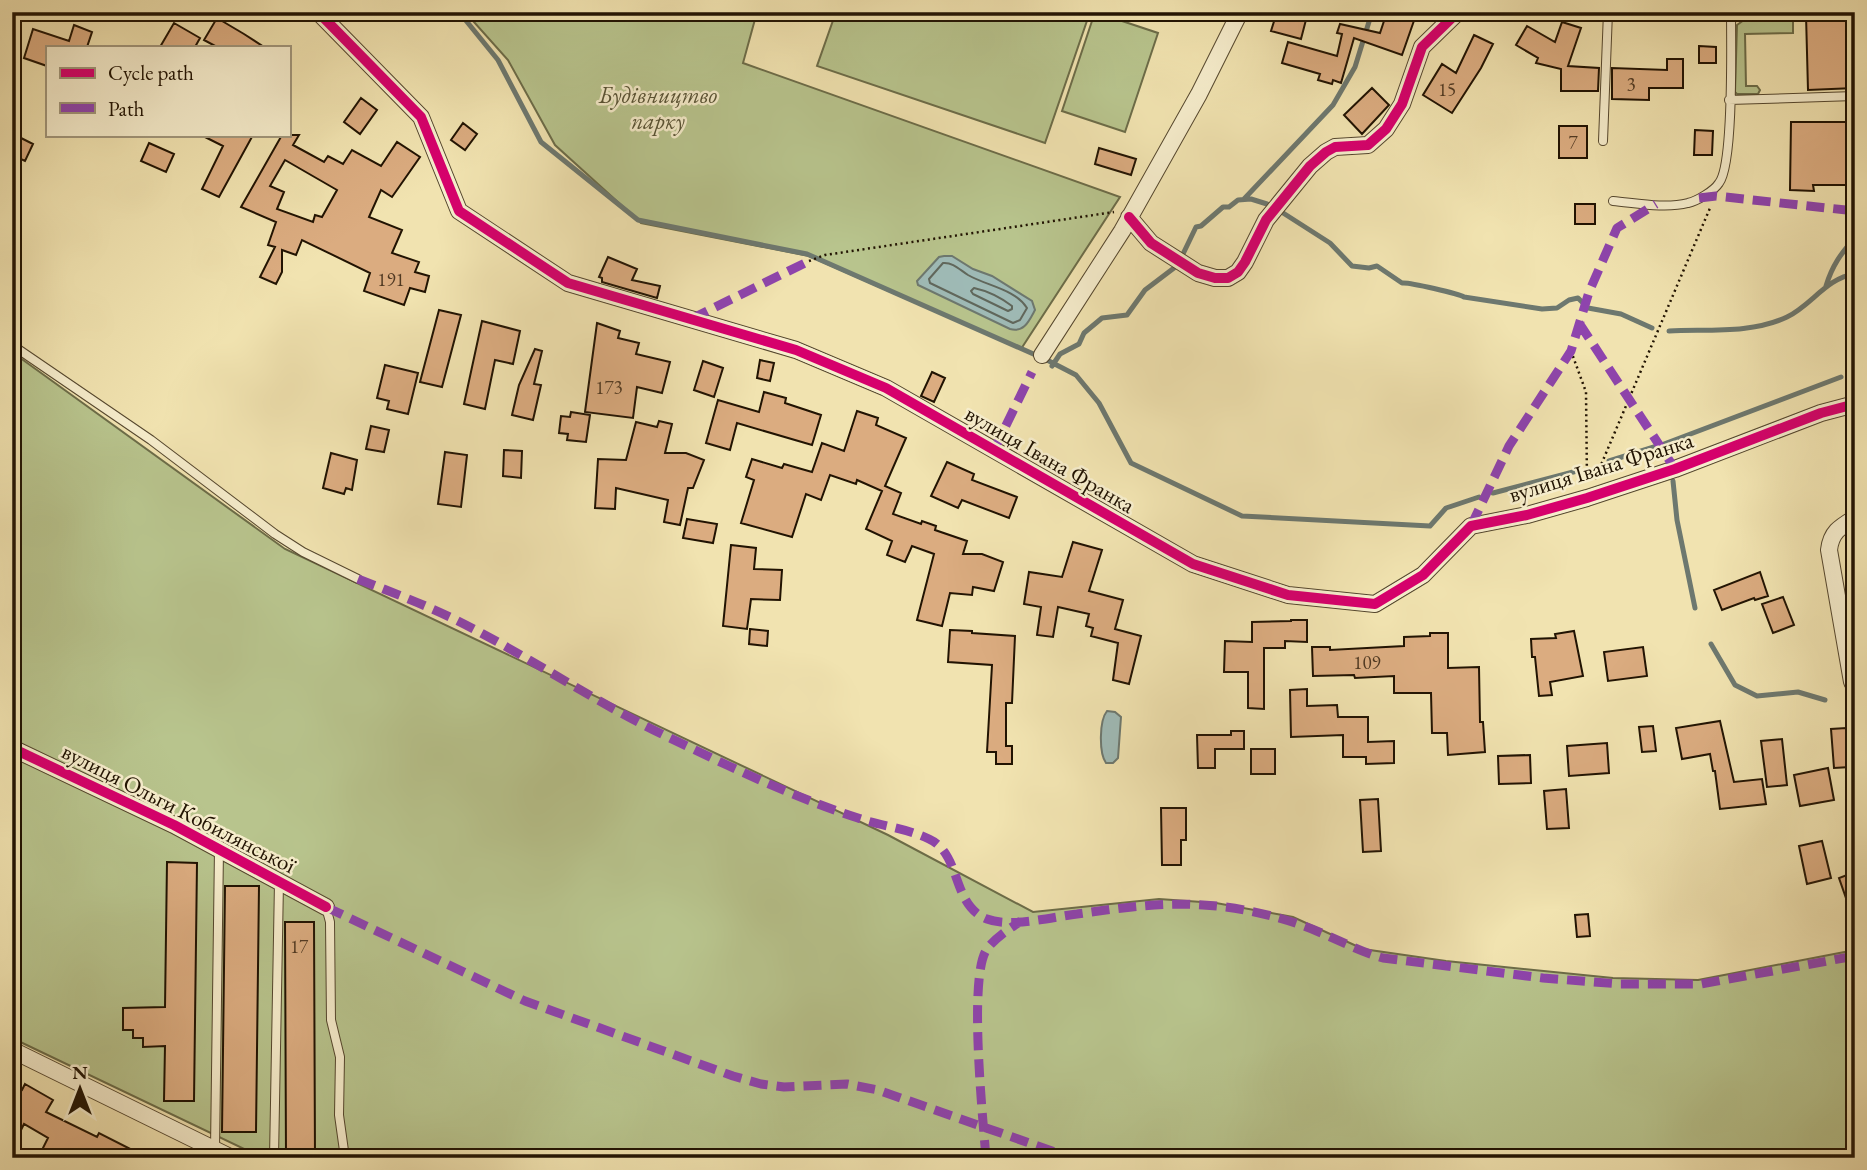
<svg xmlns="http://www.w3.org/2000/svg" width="1867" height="1170" viewBox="0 0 1867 1170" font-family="'EB Garamond',serif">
<rect width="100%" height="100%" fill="#f1e3b0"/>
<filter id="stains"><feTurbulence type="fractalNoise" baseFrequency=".00286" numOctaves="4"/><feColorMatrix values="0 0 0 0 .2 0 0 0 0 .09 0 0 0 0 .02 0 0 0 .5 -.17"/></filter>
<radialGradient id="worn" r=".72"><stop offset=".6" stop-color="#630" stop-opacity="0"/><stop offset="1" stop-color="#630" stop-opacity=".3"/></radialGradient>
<path fill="#b8c48d" stroke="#6c6c48" stroke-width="2" d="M465 12H757L743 63 1120 197 1021 349 809 256 641 223 555 145 508 60Z
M836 12H1090L1045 143 817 66Z
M1095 12 1158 33 1125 132 1062 111Z
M1793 19V33L1745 34 1746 86H1757L1760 90 1758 94H1737L1735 92 1737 25 1744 20Z
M12 352 285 549 888 835 1033 912 1159 899 1216 903 1293 917 1363 949 1446 961 1613 978 1698 980 1855 950V1158H263L12 1038Z"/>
<path fill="#9fbbb7" stroke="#6d786f" stroke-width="2" d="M944 256H952L973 269 992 276 1032 301 1035 310C1029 321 1024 333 1010 329L918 285 917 281 939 257Z
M1107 711 1115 712 1121 717 1118 758 1113 763H1106C1099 753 1099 721 1107 711Z"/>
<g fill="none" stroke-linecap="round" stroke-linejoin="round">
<path stroke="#60675c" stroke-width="2" d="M943 263C953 262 960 270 968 275 987 286 1015 289 1027 308L1020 320 1013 323 930 283 929 279Z
M974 288C988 291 1000 297 1012 306V309L1008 311 973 294 971 291Z"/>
<path stroke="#6d786f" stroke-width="5" d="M459 12 498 60 541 142 638 220 807 254 1047 360 1076 375 1099 403 1131 463 1242 516 1430 526 1446 508 1479 497
M1244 199 1333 105 1355 67 1372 12
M1280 211 1330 243 1352 266 1369 268 1377 266 1402 283C1410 282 1459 294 1464 297L1542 309 1557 308 1569 300 1578 298 1588 308 1621 314 1652 328
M1182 256 1196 227 1201 226 1223 207H1229L1238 200 1251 199 1267 204
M1826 286C1832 266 1841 253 1855 238
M1669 331C1707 329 1751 334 1787 317 1812 305 1826 278 1855 274
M1052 366 1060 354 1079 344 1084 333 1102 318 1127 315 1145 290 1174 268
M1669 443 1670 455
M1664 444 1841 377
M1609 461 1654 447
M1673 481 1677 520 1695 608
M1493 493 1577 471
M1711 644 1735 685 1757 696 1798 692 1825 700"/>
</g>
<path fill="#dbac80" stroke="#211302" stroke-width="2" fill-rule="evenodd" d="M1277 12H1308L1301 39 1271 31Z
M1387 12H1417L1402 55 1354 38 1341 83 1333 80 1332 84 1318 80 1320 74 1282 63 1288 42 1337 56 1342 34 1337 33 1340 24 1380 33Z
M1855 13V88L1808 90 1806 15Z
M217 18 244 34 264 47H217L204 40Z
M1562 22 1581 28 1568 66 1599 68 1598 91H1561V69L1536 63 1538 58 1516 45 1527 26 1555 42Z
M174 23 200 38 195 47H160Z
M74 25 92 32 87 47H47V66L24 58 33 29 69 41Z
M1474 35 1493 44 1481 68 1452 113 1423 95 1442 64 1456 73Z
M1699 46 1716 47V63H1699Z
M1667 59H1683V88H1649V100L1612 99V68L1667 70Z
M1372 88 1389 105 1362 134 1344 115Z
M361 98 377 110 360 134 344 122Z
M1791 122H1855V185H1813L1814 191 1790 190Z
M463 123 477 134 465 150 451 140Z
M1559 126H1587V158H1559Z
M1695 130 1713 131 1712 155H1694Z
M201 135H253L219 197 202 189 223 146Z
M282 135H299L293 145 324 162 328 156 343 164 352 150 381 166 397 142 420 157 392 197 381 190 369 217 402 230 392 253 419 262 415 272 429 276 425 292 410 288 404 305 364 291 370 273 302 240 296 255 282 250V272L276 284 260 277 275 247 268 245 276 222 241 207ZM285 160 337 190 322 217 315 215 313 222 277 209 284 192 270 186Z
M19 137 33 144 25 161 12 155Z
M149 143 174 154 166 172 141 161Z
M1099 148 1136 159 1131 175 1095 164Z
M1575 204H1595V224H1575Z
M608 257 637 269 632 280 660 286 657 298 602 282V278L599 277Z
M439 310 461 315 442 387 420 382Z
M482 321 520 331 513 364 495 360 485 409 464 404Z
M597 323 620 331 618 338 639 343 636 354 670 362 662 393 637 387 633 418 585 412Z
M535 349 542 351 534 384 541 385 533 420 512 415 519 385Z
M760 360 774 363 770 381 757 378Z
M703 361 723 368 714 397 694 390Z
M385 365 418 373 408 414 387 409 389 401 377 398Z
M932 372 945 378 934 402 921 396Z
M764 392 786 398 785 403 821 415 812 445 737 423 730 450 706 443 718 400 759 412Z
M857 411 878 418 876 425 906 438 885 486 901 493 893 514 921 524 922 521 936 526 935 530 967 541 963 554H982L1003 562 994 591 973 587 972 595 950 593 942 626 917 620 934 554 912 546 905 562 887 555 892 541 866 529 882 491 857 480 856 484 830 475 821 500 806 494 792 537 741 523 754 480 746 477 752 459 782 468 784 464 812 472 822 443 844 451Z
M571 412 590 415 586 442 567 440 568 434 559 433 561 416 570 417Z
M659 421 672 424 665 453H686L704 460 693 488H688L680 525 664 522 668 500 616 488 615 509 595 508 598 459 626 460 636 422 657 427Z
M371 426 389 430 384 452 366 449Z
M504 450 522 451 521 478 503 476Z
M445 452 467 455 461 507 438 504Z
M331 453 357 460 352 490 346 488 344 494 323 488Z
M947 462 974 474 972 480 1017 497 1009 518 962 500 958 508 931 496Z
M687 519 717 524 713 543 683 538Z
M1073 542 1102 550 1089 591 1123 600 1115 629 1141 636 1129 684 1113 680 1118 643 1091 636 1093 628 1086 626 1089 614 1058 607 1053 637 1037 635 1041 607 1024 604 1029 572 1062 577Z
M731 545 756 548 754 569 782 570 780 600 751 599 747 629 723 626Z
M1760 572 1768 596 1755 600 1754 598 1722 610 1714 590Z
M1783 597 1794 625 1773 633 1762 604Z
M1291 620H1307V642L1285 641V648H1264V709L1248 708V672H1224L1225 641 1252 642V622L1291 621Z
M750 629 768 631 767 646 749 644Z
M950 630 972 631V633L1015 636 1012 703H1006V746H1012V764H996V752H987L992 665 948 662Z
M1574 631 1583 676 1550 682 1552 695 1539 696 1535 657H1532L1531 639 1556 638 1555 634Z
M1430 633H1448V668L1479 667 1480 722H1483L1485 752 1448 755 1447 733H1432L1431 693H1394V676L1355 678 1354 675 1313 676 1312 647H1330V650L1404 646V637L1430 636Z
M1643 647 1647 676 1608 681 1604 652Z
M1307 689V706L1337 705 1338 717H1368V742L1394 741V763L1366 764V757H1343V735L1291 737 1290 690Z
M1720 721 1734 782 1762 779 1766 804 1720 809 1715 771H1713L1710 754 1682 759 1676 728Z
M1653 726 1656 751 1642 752 1639 727Z
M1846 728 1850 767 1834 768 1831 729Z
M1231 731H1244V749H1215V768H1198L1197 735H1231Z
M1782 739 1787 785 1767 787 1761 741Z
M1607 743 1609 773 1569 776 1567 746Z
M1251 749H1275V774H1251Z
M1530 755 1531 783 1499 784 1498 756Z
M1828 768 1834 800 1800 806 1794 775Z
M1566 789 1569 828 1547 829 1544 791Z
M1378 799 1381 851 1363 852 1360 800Z
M1161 808H1186V840H1181V865H1162Z
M1822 841 1831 878 1807 884 1799 846Z
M167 862 197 863 194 1101H164L165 1046 143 1047V1038H133V1030H123V1008L165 1007Z
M1855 872V917L1853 918 1839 878Z
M225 886H259L256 1132H222Z
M1588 914 1590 936 1577 937 1575 915Z
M285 922H314L315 1158H286Z
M25 1084 53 1100 46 1112 97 1137 99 1133 148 1158H38L48 1138 24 1124 12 1148V1085L22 1090Z"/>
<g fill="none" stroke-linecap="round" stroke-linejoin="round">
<g stroke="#55472e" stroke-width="10">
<path id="lane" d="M1729 100 1855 96
M1603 141 1608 12
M1613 201C1636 203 1665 209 1688 203 1697 201 1714 191 1719 183 1734 164 1731 42 1731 12
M12 345 151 440 275 534 303 552 358 579
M326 907 330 922 331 1020 340 1057 339 1115 345 1158
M215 1149 219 849
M274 1158 279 882"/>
</g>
<g stroke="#55472e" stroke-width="18">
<path id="street" d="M318 12 421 117 459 211 568 283 796 350 886 388 1193 564 1288 595 1375 604 1423 575 1471 526 1527 515 1587 498 1675 469 1821 413 1855 404
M1129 217 1151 243 1198 273 1215 278H1228L1238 272 1245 262 1266 220 1310 166 1326 152 1335 147 1368 145 1386 129 1402 104 1422 47 1458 12
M1042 355 1122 231 1199 94 1240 12
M1852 682 1829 550C1831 532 1840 527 1855 518
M12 748 174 825 326 907
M12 1050 232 1158"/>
</g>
<path stroke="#211302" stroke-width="2.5" stroke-dasharray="2 3.5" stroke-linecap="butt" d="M809 261 825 255 1114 212
M1571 351 1586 392 1587 481
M1595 479 1710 208"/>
<use href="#lane" stroke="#f6edcc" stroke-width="8"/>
<use href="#street" stroke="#f6edcc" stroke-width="16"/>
<path stroke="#8e44ad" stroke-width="9" stroke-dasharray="18 9" stroke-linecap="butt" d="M1699 198 1716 196 1855 211
M691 319 809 261
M1579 323 1675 469
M994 450 1032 372
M1471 526 1509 446 1571 351 1589 292 1617 228 1656 204
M358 579C391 592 426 605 458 621 530 657 596 703 668 737 730 767 793 797 858 818 881 826 906 828 929 839 962 854 951 905 987 919 1010 928 1052 917 1077 914 1119 908 1161 902 1203 905 1241 907 1284 917 1319 932 1341 941 1361 952 1383 958L1543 978 1620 984H1701L1855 956
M326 907 525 1001 733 1076 761 1084 784 1087 847 1084 878 1090 1072 1158
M986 1158C983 1119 968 975 987 949 996 937 1009 929 1021 921"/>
<g stroke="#f6edcc" stroke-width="15">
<path id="cycleway" d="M318 12 421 117 459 211 568 283 796 350 886 388 1193 564 1288 595 1375 604 1423 575 1471 526 1527 515 1587 498 1675 469 1821 413 1855 404
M1129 217 1151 243 1198 273 1215 278H1228L1238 272 1245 262 1266 220 1310 166 1326 152 1335 147 1368 145 1386 129 1402 104 1422 47 1458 12
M12 748 174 825 326 907"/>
</g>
<use href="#cycleway" stroke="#d6006c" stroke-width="10"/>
</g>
<g text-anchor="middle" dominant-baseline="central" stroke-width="5" stroke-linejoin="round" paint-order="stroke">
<g font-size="19" fill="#503922">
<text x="1631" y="84">3</text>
<text x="1447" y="89">15</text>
<text x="1573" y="142">7</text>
<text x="391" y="279">191</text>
<text x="609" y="387">173</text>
<text x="1367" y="662">109</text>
<text x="299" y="946">17</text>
</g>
<g font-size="23" font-style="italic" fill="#565133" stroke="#f6edcc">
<text x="658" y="95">Будівництво<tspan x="658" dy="26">парку</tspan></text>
</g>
<g font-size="23" fill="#211302" stroke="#f6edcc">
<text transform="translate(1050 459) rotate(30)">вулиця Івана Франка</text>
<text transform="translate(1601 467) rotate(-17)">вулиця Івана Франка</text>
<text transform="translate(179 808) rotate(27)">вулиця Ольги Кобилянської</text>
</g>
</g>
<rect width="1867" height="1170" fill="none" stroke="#f1e3b0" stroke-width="42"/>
<rect x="14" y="14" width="1839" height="1142" fill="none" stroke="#211302" stroke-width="3.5"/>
<rect x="21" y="21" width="1825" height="1128" fill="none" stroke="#211302" stroke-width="2"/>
<rect x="46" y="46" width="245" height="91" fill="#f6edcc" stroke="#a1967b" stroke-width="2"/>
<rect x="60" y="68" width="35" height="10" fill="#d6006c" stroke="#a1967b" stroke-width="2"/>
<text x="108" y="80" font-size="21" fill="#211302">Cycle path</text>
<rect x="60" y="103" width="35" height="10" fill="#8e44ad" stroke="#a1967b" stroke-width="2"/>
<text x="108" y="116" font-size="21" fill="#211302">Path</text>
<g transform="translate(80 1089)" stroke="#f6edcc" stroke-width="5" paint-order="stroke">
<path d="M0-5L12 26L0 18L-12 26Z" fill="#211302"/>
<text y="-10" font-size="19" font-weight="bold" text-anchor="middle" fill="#211302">N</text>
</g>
<rect width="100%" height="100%" filter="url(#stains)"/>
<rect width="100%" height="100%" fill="url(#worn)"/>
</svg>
